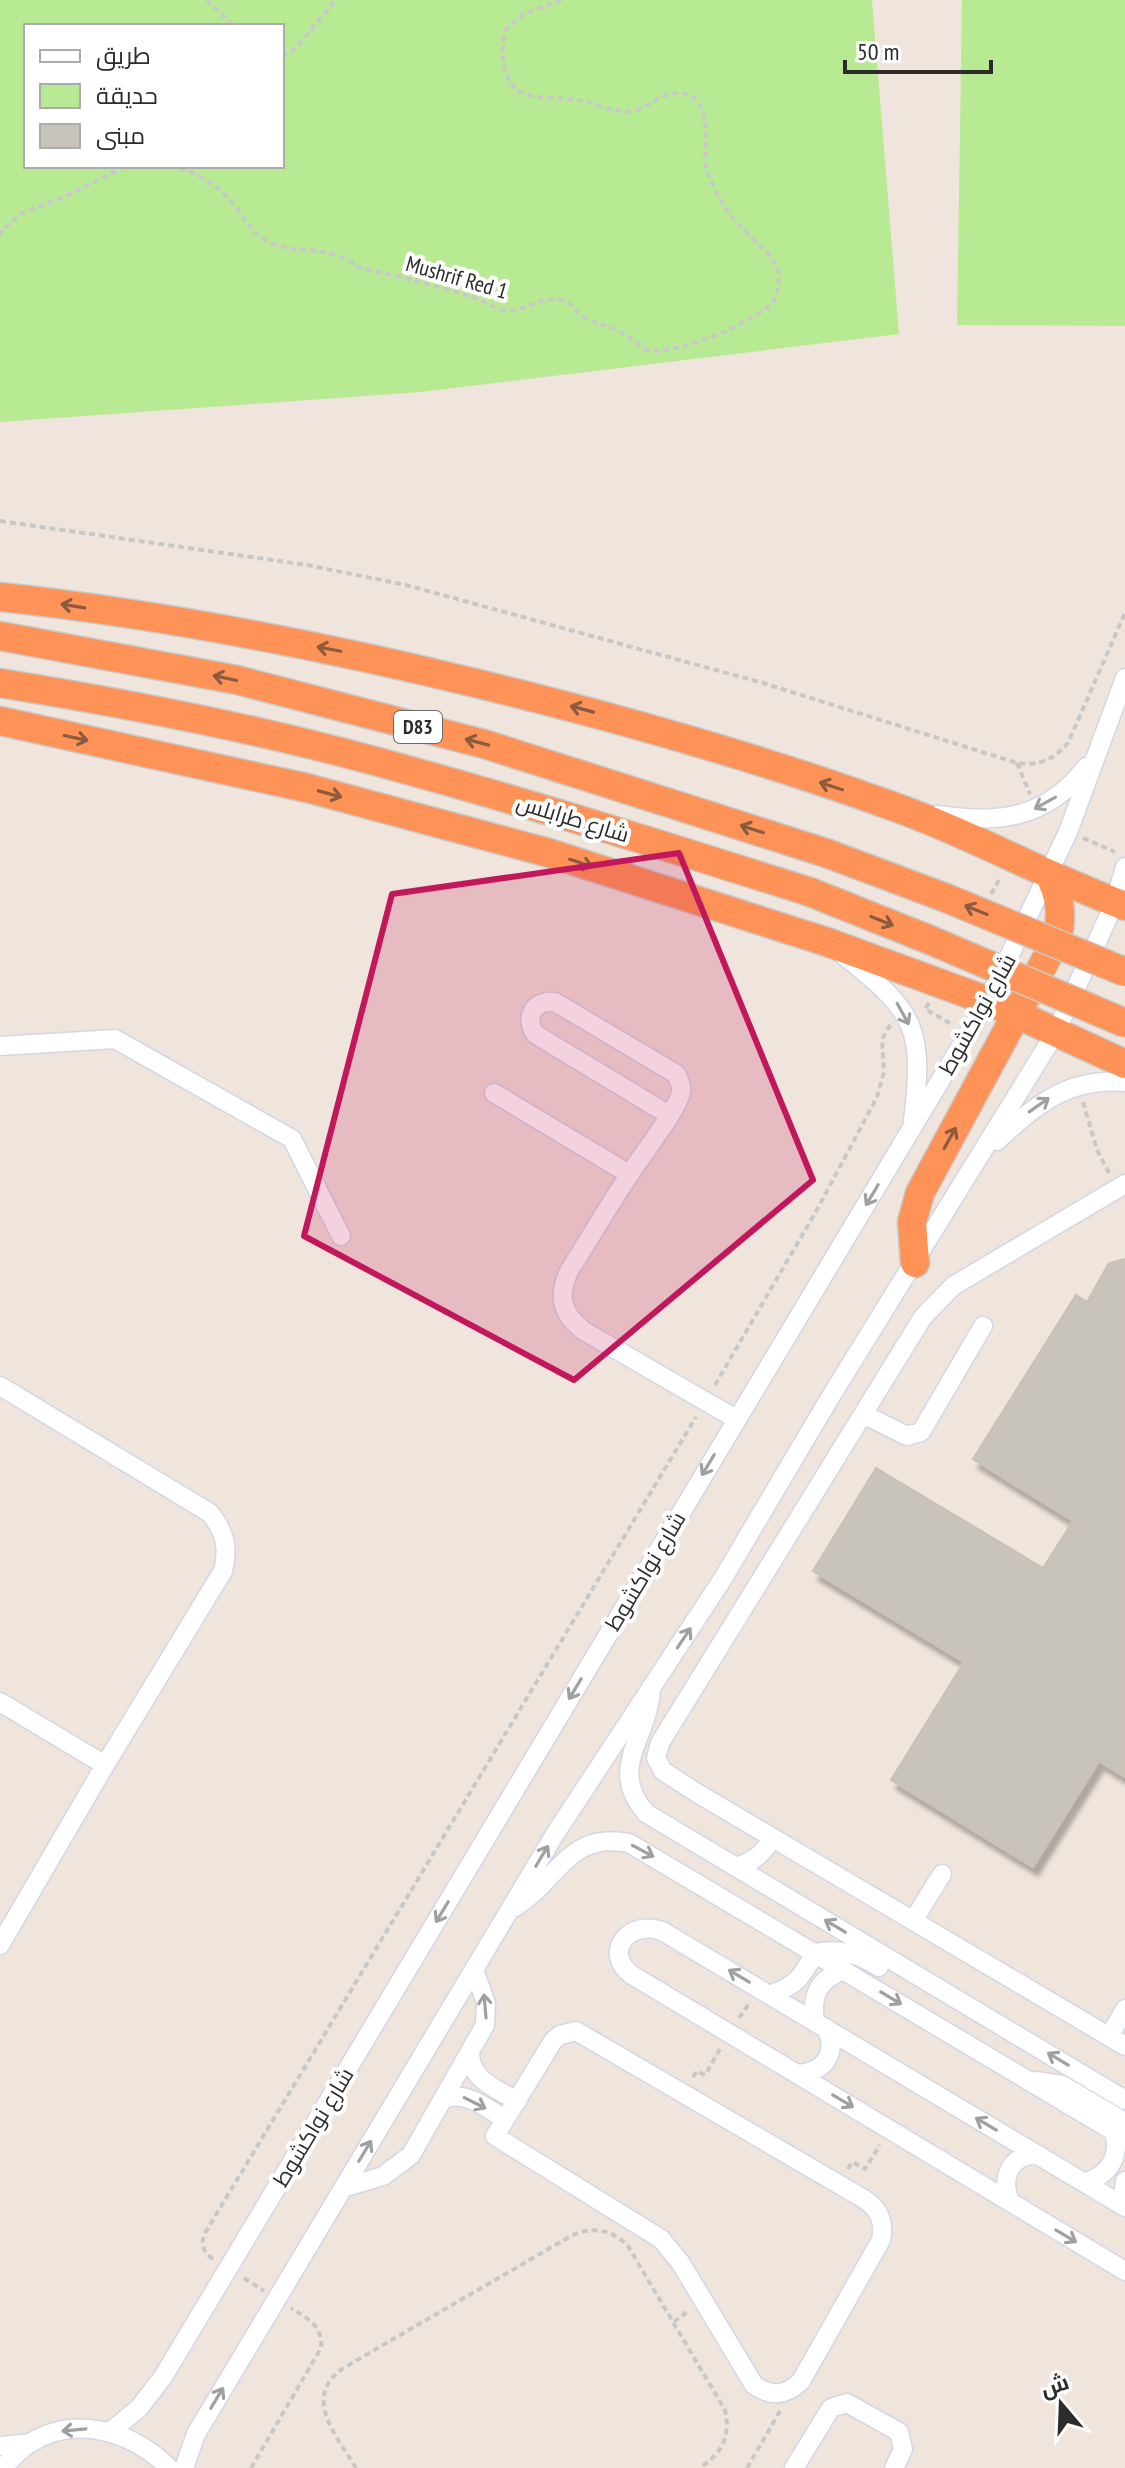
<svg xmlns="http://www.w3.org/2000/svg" width="1125" height="2468" viewBox="0 0 1125 2468" font-family="'PT Sans Narrow',Cairo,sans-serif">
<defs>
<filter id="shadow"><feDropShadow dx="5" dy="9" stdDeviation="2" flood-color="#0004"/></filter>
</defs>
<rect width="100%" height="100%" fill="#efe5dd"/>
<path fill="#b8ea94" fill-rule="evenodd" d="M0 0H872L899 334 421 392 0 422ZM282 26V166H26V26Z
M962 0H1125V326L957 325Z"/>
<path fill="#c9c4bb" stroke="#cac1b6" stroke-width="2" filter="url(#shadow)" d="M1125 1259V1777L1099 1761 1033 1867 891 1780 964 1662 813 1571 876 1468 1043 1568 1073 1521 973 1459 1076 1295 1087 1302 1109 1263Z"/>
<g fill="none" stroke-linecap="round" stroke-linejoin="round">
<g stroke="#d2d7e6" stroke-width="21">
<path id="minor" d="M937 815C998 824 1047 819 1086 767
M844 956C917 1013 924 1029 913 1121
M0 1046 115 1039 292 1139 341 1236
M494 1093 629 1174
M669 1115 535 1034C524 1016 534 1000 555 1002L676 1074C679 1080 682 1085 681 1092 678 1110 643 1153 632 1171 610 1203 590 1238 569 1271 557 1297 562 1314 584 1331L736 1419
M997 1141C1037 1104 1067 1078 1125 1082
M1125 1184 953 1286 923 1317 660 1743 656 1758 663 1771 697 1793 1125 2046
M0 1386 210 1513C225 1532 229 1548 223 1571L105 1765 0 1945
M863 1414 907 1436 921 1432 983 1326
M651 1687C650 1737 606 1767 646 1813L1125 2100
M0 1702 105 1765
M735 1867C754 1862 762 1854 773 1838
M515 1907C559 1880 568 1831 629 1843L1125 2138
M913 1921 942 1874
M770 1995C797 1985 801 1978 815 1953 840 1948 858 1954 879 1967
M815 2022C811 1996 818 1979 844 1970
M576 2031 864 2199C879 2209 885 2222 881 2240L801 2381C786 2396 771 2397 754 2385L680 2262 661 2239 495 2136 553 2041 560 2035Z
M1109 2037 1125 2009
M470 2053C470 2080 497 2089 517 2101
M798 2074C825 2072 838 2053 826 2028
M1036 2081 1062 2085 1125 2122
M443 2099C466 2090 486 2108 505 2119
M1085 2183C1109 2174 1121 2158 1114 2131
M343 2188 383 2176 411 2155 485 2025 486 2003 474 1970
M1010 2202C1000 2178 1010 2153 1039 2155
M1122 2205 1125 2181
M1125 2207 662 1931C630 1919 601 1952 632 1975L1125 2271
M110 2432 139 2408 163 2377 988 1001 1068 832 1125 678
M0 2446 31 2443
M1 2468C11 2460 20 2450 30 2443 77 2414 133 2432 169 2468
M184 2468 196 2434 208 2414 555 1834 722 1580 828 1401 1056 1032 1115 902 1125 867
M794 2468 831 2408 847 2403 899 2432 903 2449 894 2468"/>
</g>
<g stroke="#c8c8c8" stroke-width="31">
<path id="highway" d="M0 597C161 614 318 645 475 683 619 718 764 759 903 810 979 838 1049 878 1125 906
M0 636 237 680 484 744 826 853
M0 683C112 701 223 722 333 750 494 792 652 842 810 892
M0 721 307 788 549 853 827 942 988 1001 1125 1064
M915 1263 912 1222 920 1193 1057 939C1063 915 1060 896 1049 874"/>
</g>
<path stroke="#c8c8c8" stroke-width="4" stroke-dasharray="6 4" stroke-linecap="butt" d="M207 0 234 26
M282 56 294 50 336 0
M170 166C194 171 218 184 233 204 245 219 252 235 272 243 304 257 326 242 360 268 398 276 435 286 472 297 483 300 494 309 506 310 524 312 541 297 559 299 568 300 571 307 578 313 592 324 613 326 627 336 634 341 639 347 647 350 671 357 761 321 774 300 778 293 780 280 778 271 772 253 751 239 739 225 725 210 715 192 708 173 700 151 717 108 688 95 667 86 649 109 631 111 612 113 596 103 577 100 562 98 545 99 529 95 500 88 500 52 506 29L525 13 562 0
M0 236 2 230 22 213 64 197 126 166
M0 521 307 565 406 585 763 683 1017 763C1040 766 1053 760 1068 743L1125 613
M1017 763 1030 794
M1083 838 1115 852
M991 894 1000 878
M929 1003 925 1009 953 1025
M1083 1102 1097 1150 1109 1173
M715 1385 818 1208 877 1097 884 1072 882 1039 891 1024
M739 2018 750 2002
M693 2077 697 2071 705 2075 720 2049
M848 2169 852 2162 865 2169 880 2145
M213 2259C203 2252 200 2244 205 2233L696 1417
M244 2278 264 2291
M674 2322 688 2311
M251 2468 321 2348C323 2326 308 2319 291 2308
M356 2468C337 2436 300 2396 345 2367L571 2236C593 2226 611 2229 628 2246L725 2410C731 2436 722 2454 699 2468
M747 2468 780 2411"/>
<use href="#minor" stroke="#fff" stroke-width="18"/>
<use href="#highway" stroke="#ff9357" stroke-width="28"/>
<g stroke="#c8c8c8" stroke-width="31" stroke-linecap="butt">
<path id="highway-bridge" d="M826 853 946 898 1125 972
M810 892 930 940 1125 1023"/>
</g>
<use href="#highway-bridge" stroke="#ff9357" stroke-width="28"/>
</g>
<defs><path id="oneway-shaft" d="M-6 0H5M1.5-3L5.5 0L1.5 3" fill="none" stroke-width="1.6" stroke-linecap="round" stroke-linejoin="round" transform="scale(2)"/></defs>
<g stroke="#8b5a3f">
<use href="#oneway-shaft" transform="translate(73 606) rotate(-171)"/>
<use href="#oneway-shaft" transform="translate(329 649) rotate(-169)"/>
<use href="#oneway-shaft" transform="translate(225 678) rotate(-168)"/>
<use href="#oneway-shaft" transform="translate(582 709) rotate(-165)"/>
<use href="#oneway-shaft" transform="translate(76 738) rotate(12)"/>
<use href="#oneway-shaft" transform="translate(477 742) rotate(-165)"/>
<use href="#oneway-shaft" transform="translate(831 786) rotate(-162)"/>
<use href="#oneway-shaft" transform="translate(330 794) rotate(15)"/>
<use href="#oneway-shaft" transform="translate(752 829) rotate(-162)"/>
<use href="#oneway-shaft" transform="translate(581 863) rotate(18)"/>
<use href="#oneway-shaft" transform="translate(976 910) rotate(-158)"/>
<use href="#oneway-shaft" transform="translate(882 921) rotate(22)"/>
<use href="#oneway-shaft" transform="translate(950 1138) rotate(-61)"/>
</g>
<g stroke="#a0a0a0">
<use href="#oneway-shaft" transform="translate(1045 803) rotate(151)"/>
<use href="#oneway-shaft" transform="translate(903 1014) rotate(61)"/>
<use href="#oneway-shaft" transform="translate(1039 1105) rotate(-35)"/>
<use href="#oneway-shaft" transform="translate(872 1195) rotate(121)"/>
<use href="#oneway-shaft" transform="translate(708 1465) rotate(121)"/>
<use href="#oneway-shaft" transform="translate(684 1638) rotate(-56)"/>
<use href="#oneway-shaft" transform="translate(575 1689) rotate(121)"/>
<use href="#oneway-shaft" transform="translate(643 1851) rotate(28)"/>
<use href="#oneway-shaft" transform="translate(542 1856) rotate(-59)"/>
<use href="#oneway-shaft" transform="translate(442 1912) rotate(121)"/>
<use href="#oneway-shaft" transform="translate(835 1926) rotate(-149)"/>
<use href="#oneway-shaft" transform="translate(739 1976) rotate(-149)"/>
<use href="#oneway-shaft" transform="translate(891 1998) rotate(31)"/>
<use href="#oneway-shaft" transform="translate(485 2006) rotate(-95)"/>
<use href="#oneway-shaft" transform="translate(1058 2059) rotate(-149)"/>
<use href="#oneway-shaft" transform="translate(843 2101) rotate(31)"/>
<use href="#oneway-shaft" transform="translate(475 2103) rotate(27)"/>
<use href="#oneway-shaft" transform="translate(986 2124) rotate(-149)"/>
<use href="#oneway-shaft" transform="translate(365 2151) rotate(-59)"/>
<use href="#oneway-shaft" transform="translate(1066 2236) rotate(31)"/>
<use href="#oneway-shaft" transform="translate(217 2398) rotate(-59)"/>
<use href="#oneway-shaft" transform="translate(74 2430) rotate(175)"/>
</g>
<path fill="#c2185b" fill-opacity="0.2" stroke="#c2185b" stroke-width="6" stroke-linejoin="round" d="M679 853 813 1180 574 1380 304 1236 392 894Z"/>
<g text-anchor="middle" dominant-baseline="central" stroke-width="8" stroke-linejoin="round" paint-order="stroke">
<rect fill="#fff" stroke="#6b6b6b" stroke-width="2" x="394" y="711" width="48" height="32" rx="6"/>
<g font-size="20" font-weight="bold" fill="#2c2c2c">
<text x="418" y="727">D83</text>
</g>
<g font-size="22" fill="#2c2c2c" stroke="#fff">
<text transform="translate(457 277) rotate(16)">Mushrif Red 1</text>
<text transform="translate(573 818) rotate(17)">شارع طرابلس</text>
<text transform="translate(977 1014) rotate(-61)">شارع نواكشوط</text>
<text transform="translate(645 1571) rotate(-59)">شارع نواكشوط</text>
<text transform="translate(313 2127) rotate(-59)">شارع نواكشوط</text>
</g>
</g>
<rect x="24" y="24" width="260" height="144" fill="#ffffff" stroke="#ababab" stroke-width="2"/>
<rect x="40" y="50" width="40" height="12" fill="#ffffff" stroke="#ababab" stroke-width="2"/>
<text x="96" y="64" font-size="24" fill="#2c2c2c">طريق</text>
<rect x="40" y="84" width="40" height="24" fill="#b8ea94" stroke="#ababab" stroke-width="2"/>
<text x="96" y="104" font-size="24" fill="#2c2c2c">حديقة</text>
<rect x="40" y="124" width="40" height="24" fill="#c9c4bb" stroke="#ababab" stroke-width="2"/>
<text x="96" y="144" font-size="24" fill="#2c2c2c">مبنى</text>
<g transform="translate(1061 2404) rotate(341)" stroke="#ffffff" stroke-width="6" paint-order="stroke">
<path d="M0-6L14 30L0 20L-14 30Z" fill="#2c2c2c"/>
<text y="-12" font-size="22" font-weight="bold" text-anchor="middle" fill="#2c2c2c">ش</text>
</g>
<path d="M845 60v12h146v-12" fill="none" stroke="#2c2c2c" stroke-width="4"/>
<text x="857" y="60" font-size="24" fill="#2c2c2c" stroke="#ffffff" stroke-width="6" paint-order="stroke">50 m</text>
</svg>
